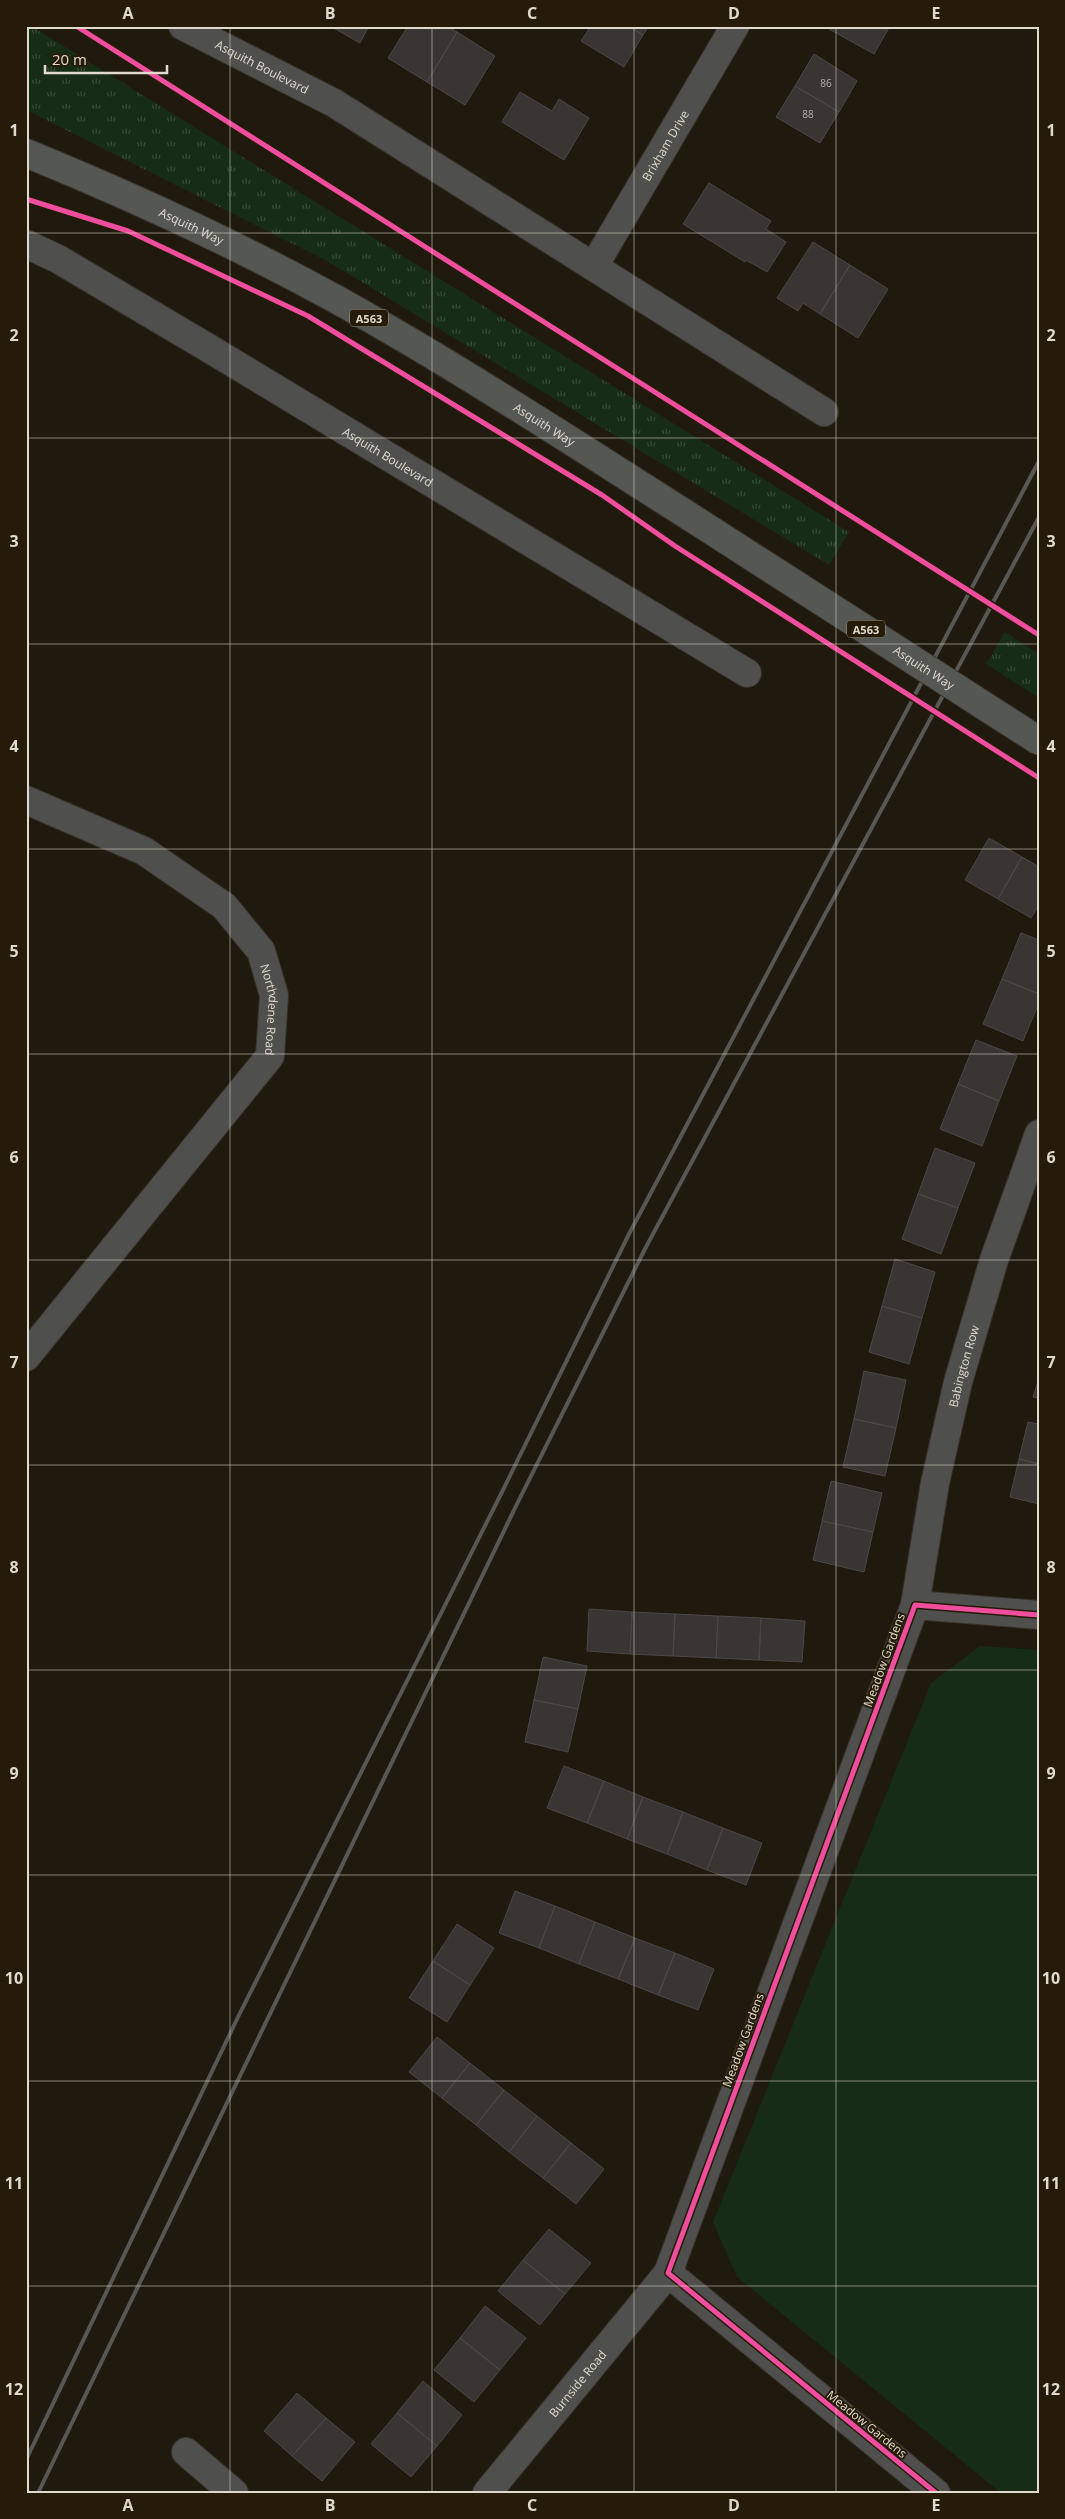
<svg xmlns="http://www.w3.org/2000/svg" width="1065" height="2519" viewBox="0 0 1065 2519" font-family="'Open Sans',sans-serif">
<defs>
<pattern id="grass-tufts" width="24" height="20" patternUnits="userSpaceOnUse" patternTransform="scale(1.25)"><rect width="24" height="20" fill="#172c15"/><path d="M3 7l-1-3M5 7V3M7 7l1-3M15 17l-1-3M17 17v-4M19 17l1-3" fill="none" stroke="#384a36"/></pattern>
</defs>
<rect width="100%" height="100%" fill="#1f190e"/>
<path fill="url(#grass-tufts)" d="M26 26H31L849 532 829 565 327 261 26 110Z
M1005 632 1039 654V698L986 664Z"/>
<path fill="#172c15" d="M980 1646 1039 1650V2493H1001L737 2277 713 2222 931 1683Z"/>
<path fill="#383533" stroke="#4b4848" d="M330 26H369L360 43Z
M408 26H447L457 32 427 82 388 58Z
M591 26H628L643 35 624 67 581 41Z
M628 26H649L643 35Z
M831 26H890L874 54 829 29Z
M457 32 495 56 465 105 427 82Z
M814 54 857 81 839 112 795 86Z
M795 86 839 112 820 143 776 117Z
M520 92 552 111 559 99 589 118 564 160 502 122Z
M709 183 771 221 766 229 786 242 767 272 746 260 745 262 683 224Z
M813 242 850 265 820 314 803 303 798 311 777 298Z
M850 265 888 289 858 338 820 314Z
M989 838 1022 857 998 899 965 880Z
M1022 857 1039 867V905L1031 918 998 899Z
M1021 933 1039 940V994L1002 979Z
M1002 979 1039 994V1003L1023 1041 983 1024Z
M976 1040 1017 1056 999 1101 958 1084Z
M958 1084 999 1101 982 1146 940 1129Z
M935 1148 975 1163 958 1208 918 1194Z
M918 1194 958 1208 941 1254 902 1239Z
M895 1259 935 1272 922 1318 882 1306Z
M882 1306 922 1318 909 1364 869 1352Z
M864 1371 906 1380 896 1428 854 1419Z
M1039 1378V1398L1033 1397Z
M854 1419 896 1428 885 1476 843 1467Z
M1028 1422 1039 1424V1464L1019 1459Z
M1019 1459 1039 1464V1504L1010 1497Z
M831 1481 882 1493 873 1532 822 1521Z
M822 1521 873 1532 864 1572 813 1560Z
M589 1609 632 1612 630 1654 587 1651Z
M632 1612 675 1614 673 1656 630 1654Z
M675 1614 718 1616 716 1658 673 1656Z
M718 1616 761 1618 759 1660 716 1658Z
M761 1618 805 1621 802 1662 759 1660Z
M543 1657 587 1666 578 1709 534 1700Z
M534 1700 578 1709 568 1752 525 1742Z
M564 1766 604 1781 587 1823 547 1808Z
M604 1781 643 1797 627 1839 587 1823Z
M643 1797 683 1812 667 1854 627 1839Z
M683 1812 723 1828 707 1870 667 1854Z
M723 1828 762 1843 746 1885 707 1870Z
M515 1891 555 1906 539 1948 499 1933Z
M555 1906 595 1922 579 1964 539 1948Z
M595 1922 635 1938 618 1979 579 1964Z
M457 1924 494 1948 470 1985 433 1961Z
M635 1938 675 1953 658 1995 618 1979Z
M675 1953 714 1969 698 2010 658 1995Z
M433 1961 470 1985 447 2022 409 1998Z
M437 2037 470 2063 442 2098 409 2072Z
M470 2063 504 2090 476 2125 442 2098Z
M504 2090 537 2116 509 2152 476 2125Z
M537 2116 571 2143 543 2178 509 2152Z
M571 2143 604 2169 576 2204 543 2178Z
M549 2229 591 2263 565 2294 523 2260Z
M523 2260 565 2294 540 2325 498 2291Z
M485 2306 526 2338 500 2370 460 2338Z
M460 2338 500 2370 474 2402 434 2370Z
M423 2381 462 2415 437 2446 397 2413Z
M297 2393 326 2418 292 2456 264 2431Z
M397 2413 437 2446 411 2477 371 2444Z
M326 2418 355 2442 322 2481 292 2456Z"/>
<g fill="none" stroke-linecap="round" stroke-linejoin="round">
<g stroke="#38332a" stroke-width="30">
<g id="minor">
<path id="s1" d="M183 26 334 103 824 412"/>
<path id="s2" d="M26 244 58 259 210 349 747 673"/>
<path id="s3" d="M594 266 735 26"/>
<path id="s4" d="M26 800 144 851 224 906 261 951 274 995 270 1056 26 1357"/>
<path id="s5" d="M915 1605 935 1483 958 1382 994 1260 1039 1134"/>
<path d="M186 2452 234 2493"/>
<path id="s6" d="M487 2493 668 2273"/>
<path d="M936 2493 668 2273 915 1605 1039 1615"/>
</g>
</g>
<g stroke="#38332a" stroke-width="30">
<g id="highway">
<path id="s7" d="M26 153C153 205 279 264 397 334 497 392 594 456 692 518"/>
</g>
</g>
<use href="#minor" stroke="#4f504d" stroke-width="28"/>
<use href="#highway" stroke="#555753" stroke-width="28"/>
<path stroke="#575754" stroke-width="4" d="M26 2460 238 2017 503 1490 629 1234 1039 461
M38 2493 517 1504 646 1247 1039 517"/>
<g stroke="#38332a" stroke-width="30" stroke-linecap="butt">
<g id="highway-bridge">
<path id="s8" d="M692 518 1039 741"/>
</g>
</g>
<use href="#highway-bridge" stroke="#555753" stroke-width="28"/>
<g stroke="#251b08" stroke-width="8">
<path id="cycleway" d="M76 26 1039 635
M26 199 128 231 308 316 602 495 675 546 1039 778
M936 2493 668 2273 915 1605 1039 1615"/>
</g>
<use href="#cycleway" stroke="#ef4d9e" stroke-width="5"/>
</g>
<path fill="none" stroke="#e0d9cd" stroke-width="1" stroke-opacity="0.55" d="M230 26V2493M432 26V2493M634 26V2493M836 26V2493M26 233H1039M26 438H1039M26 644H1039M26 849H1039M26 1054H1039M26 1260H1039M26 1465H1039M26 1670H1039M26 1875H1039M26 2081H1039M26 2286H1039"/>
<g text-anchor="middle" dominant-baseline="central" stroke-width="4" stroke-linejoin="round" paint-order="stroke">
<g font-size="10" fill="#b6b0a6">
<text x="826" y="83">86</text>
<text x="808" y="114">88</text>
</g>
<g fill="#251b08" stroke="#a8a092" stroke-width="1">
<rect x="350" y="309.5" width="38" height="17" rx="4"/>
<rect x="847" y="620.5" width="38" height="17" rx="4"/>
</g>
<g font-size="11" font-weight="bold" fill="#e0d9cd">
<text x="369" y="318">A563</text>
<text x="866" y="629">A563</text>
</g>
<g font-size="12" fill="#e0d9cd" stroke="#251b08">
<text stroke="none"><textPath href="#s1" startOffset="89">Asquith Boulevard</textPath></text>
<text stroke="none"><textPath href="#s3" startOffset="140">Brixham Drive</textPath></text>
<text stroke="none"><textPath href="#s7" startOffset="181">Asquith Way</textPath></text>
<text stroke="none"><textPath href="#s7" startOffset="586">Asquith Way</textPath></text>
<text stroke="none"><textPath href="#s2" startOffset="420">Asquith Boulevard</textPath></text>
<text stroke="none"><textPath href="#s8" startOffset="276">Asquith Way</textPath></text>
<text stroke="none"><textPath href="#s4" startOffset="344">Northdene Road</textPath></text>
<text stroke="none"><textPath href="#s5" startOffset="244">Babington Row</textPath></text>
<text transform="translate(884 1660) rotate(-70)">Meadow Gardens</text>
<text transform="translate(743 2040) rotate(-70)">Meadow Gardens</text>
<text stroke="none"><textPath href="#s6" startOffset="142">Burnside Road</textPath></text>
<text transform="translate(867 2424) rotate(39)">Meadow Gardens</text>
</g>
</g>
<rect width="1065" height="2519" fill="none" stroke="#251b08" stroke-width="55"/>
<path d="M45 65v8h122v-8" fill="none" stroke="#e0d9cd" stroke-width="2.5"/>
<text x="52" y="65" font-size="15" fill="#e0d9cd" stroke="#251b08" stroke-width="4" paint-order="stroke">20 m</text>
<rect x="28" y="28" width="1010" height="2464" fill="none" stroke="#e0d9cd" stroke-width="2"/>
<g font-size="16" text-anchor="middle" font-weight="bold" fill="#e0d9cd">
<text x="128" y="19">A</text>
<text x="330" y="19">B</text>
<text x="532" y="19">C</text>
<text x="734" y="19">D</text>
<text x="936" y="19">E</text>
<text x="14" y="136">1</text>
<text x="1051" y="136">1</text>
<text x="14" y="341">2</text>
<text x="1051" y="341">2</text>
<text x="14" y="547">3</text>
<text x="1051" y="547">3</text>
<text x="14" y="752">4</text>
<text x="1051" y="752">4</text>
<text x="14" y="957">5</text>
<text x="1051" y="957">5</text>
<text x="14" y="1163">6</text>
<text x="1051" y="1163">6</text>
<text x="14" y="1368">7</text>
<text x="1051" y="1368">7</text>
<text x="14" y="1573">8</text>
<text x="1051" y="1573">8</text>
<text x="14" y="1779">9</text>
<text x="1051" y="1779">9</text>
<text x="14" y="1984">10</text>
<text x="1051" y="1984">10</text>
<text x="14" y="2189">11</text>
<text x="1051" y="2189">11</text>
<text x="14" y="2395">12</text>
<text x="1051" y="2395">12</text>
<text x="128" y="2511">A</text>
<text x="330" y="2511">B</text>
<text x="532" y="2511">C</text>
<text x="734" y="2511">D</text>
<text x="936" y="2511">E</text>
</g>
</svg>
